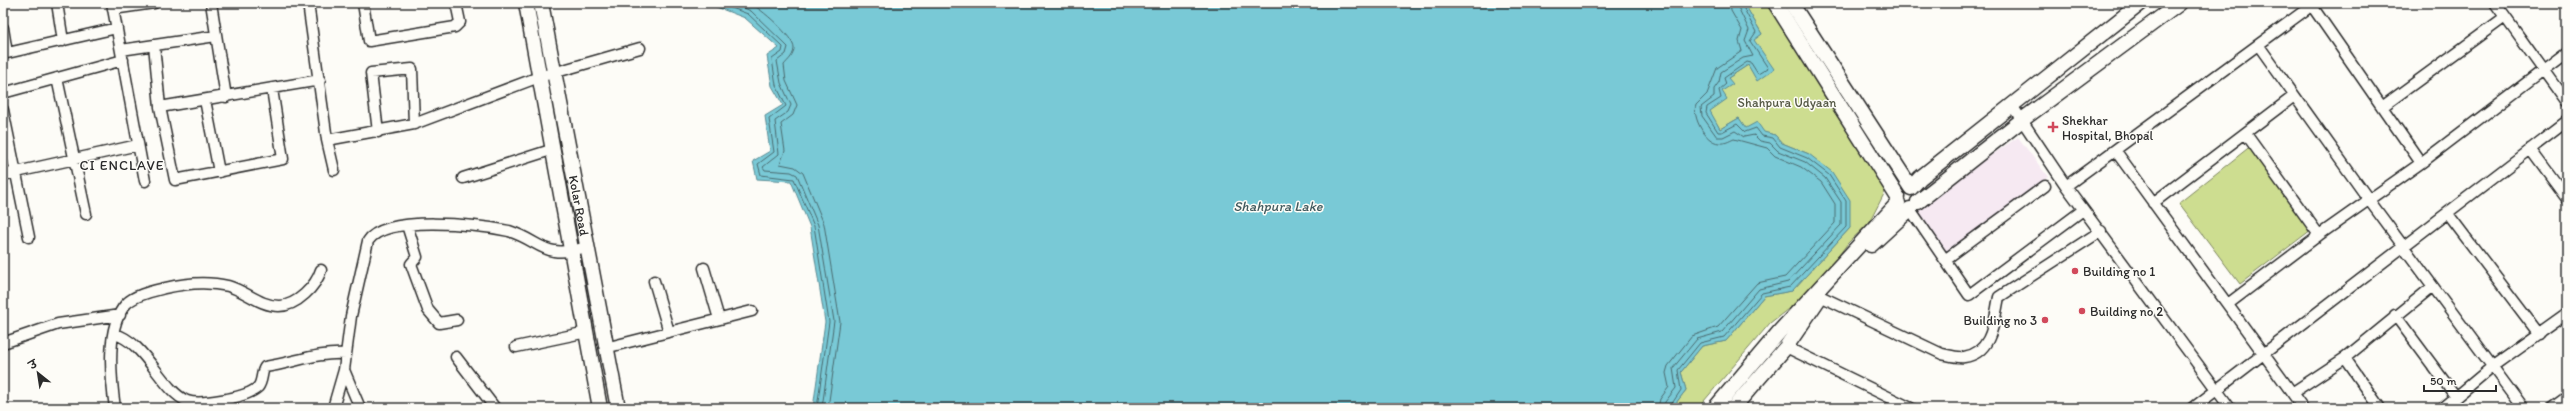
<svg xmlns="http://www.w3.org/2000/svg" width="2570" height="411" viewBox="0 0 2570 411" font-family="Itim,'Playpen Sans Deva',sans-serif">
<rect width="100%" height="100%" fill="#fdfcf7"/>
<filter id="ink" filterUnits="userSpaceOnUse"><feTurbulence type="fractalNoise" baseFrequency=".025" numOctaves="2"/><feDisplacementMap in="SourceGraphic" scale="8" xChannelSelector="R" yChannelSelector="G"/><feConvolveMatrix kernelMatrix="1 2 1 2 8 2 1 2 1" color-interpolation-filters="sRGB"/></filter>
<g filter="url(#ink)">
<path fill="#f6e9f2" d="M2018 137 2048 177 1936 259 1907 213Z"/>
<path fill="#cddd90" stroke="#7c845e" d="M1744 3H1767L1829 104 1886 190 1869 223 1848 243 1814 289 1770 323 1698 408H1672L1686 390 1681 372 1702 346 1726 341 1764 296 1792 291 1850 228 1809 154 1782 143 1775 135 1746 129 1739 118 1720 129 1709 111 1728 78 1748 65 1757 80 1754 39 1762 34Z
M2252 145 2311 230 2240 284 2179 203Z"/>
<path fill="#79c9d6" stroke="#5a8a92" d="M706 3H1744L1762 34 1754 40 1774 69 1757 81 1748 65 1728 78 1733 84 1722 91 1727 99 1710 111 1720 129 1739 118 1746 128 1757 122 1764 132 1775 135 1782 143 1809 154 1832 172 1850 200V228L1792 291 1764 296 1726 341 1702 346 1681 372 1686 390 1672 408H813L825 322 810 227 791 181 757 179 753 161 770 151 765 116 783 105 772 86 767 56 779 48 745 18Z"/>
<g fill="none" stroke-linecap="round" stroke-linejoin="round">
<path stroke="#4a6a6f" stroke-width="1" d="M718 3 748 14 783 47 782 52 772 59 776 85 786 106 769 119 774 152 758 164 761 175 794 179 814 226 829 322 817 408
M732 3 751 11 788 47 786 54 777 61 781 83 791 105 788 112 775 121 779 154 763 167 765 170 791 172 797 175 818 225 834 321 822 408
M749 3C760 7 795 38 794 49 793 57 788 60 784 65L786 81 797 105 793 115 781 124 785 151 780 164 795 167 803 173 824 224 840 322 828 408
M1658 408 1660 399 1669 387 1666 373 1668 366 1692 336 1718 327 1757 283 1785 277 1835 223V204L1821 182 1801 167 1775 156 1767 148 1734 139C1729 141 1725 144 1719 143 1705 142 1692 117 1696 105L1707 94 1717 68 1742 51 1739 41 1742 30 1731 11 1730 3
M1664 408 1665 402 1676 388 1673 368 1697 339 1722 332 1759 289 1788 282 1841 225V202L1825 178 1805 162 1778 151 1770 143 1760 141 1754 135 1744 137 1735 131 1723 137H1717L1702 116 1701 107 1714 97V89L1719 82 1721 72 1743 58 1753 56 1745 41 1749 30 1736 3
M1669 408 1681 390 1678 370 1700 343 1724 337 1762 293 1790 287 1846 227V201L1829 175 1807 158 1780 147 1773 138 1762 136 1756 128 1745 132 1737 124 1722 132H1718L1706 113 1707 107 1721 98 1719 90 1726 84 1724 78 1747 62 1751 63 1758 74 1768 68 1750 41 1756 32 1741 3"/>
<g stroke="#2b2b2b" stroke-width="13">
<path id="street" d="M57 3 63 41
M112 3 145 181
M211 3 226 97
M308 3 327 140 334 170
M363 3 369 41 455 27 460 22 456 3
M2495 3 2567 103
M2312 6 2421 163
M113 9 154 3
M3 28 7 53
M154 45 160 107 175 180 283 159 272 89
M2259 46 2369 200 2523 408
M121 50 216 36
M3 54 117 28
M57 78 86 214
M3 93 123 60
M205 100 219 172
M2011 104 2066 186 2230 408
M160 107 320 80
M2382 107 2505 17
M3 110 29 237
M378 132 371 73 412 69 414 124
M2246 134 2319 235
M327 140 414 124 539 77 640 48
M2530 149 2567 199
M2115 150 2303 408
M3 175 138 145
M463 178 554 149
M2066 186 2315 3
M2153 203 2294 96
M1910 209 1969 295 2083 210
M2448 214 2539 334
M407 225 417 257 411 264 428 310 439 323 457 320
M1946 259 2045 186
M704 268 719 319
M654 281 669 332
M1820 296 1942 354C1948 355 1957 358 1964 357 1993 353 1994 320 1999 297L2101 231
M2228 304 2319 235 2421 163 2567 52
M2395 315 2456 397
M114 334C145 341 162 391 187 401 199 405 215 401 227 399 237 397 251 394 258 387 263 381 261 372 265 367 293 363 317 352 346 354
M3 343 58 324 120 315
M516 347 587 332
M1786 347 1911 408
M605 348 752 311
M456 357 495 408
M2345 358 2380 408
M344 370 360 408
M2292 393 2345 358 2432 287
M115 408C111 380 105 327 126 304 134 295 153 291 165 288 186 283 207 281 228 286 246 291 260 306 279 306 297 306 316 286 321 270
M333 408 344 370 351 316 368 241C386 214 479 225 509 231 543 242 543 260 586 247
M2193 408 2567 121
M2443 408 2493 366 2567 313
M2552 408 2567 397"/>
</g>
<g stroke="#2b2b2b" stroke-width="17">
<g id="secondary">
<path d="M526 3 600 408"/>
<path id="s1" d="M541 3 618 408"/>
<path d="M1775 3 1897 196"/>
<path d="M1791 3 1911 188 1920 178 2141 3"/>
<path d="M1918 202 2022 120 2180 3"/>
<path d="M1871 245 1910 209"/>
<path d="M1715 408 1780 331 1898 203"/>
<path d="M1733 408 1786 347 1818 300"/>
</g>
</g>
<use href="#street" stroke="#fdfcf7" stroke-width="10"/>
<use href="#secondary" stroke="#fdfcf7" stroke-width="14"/>
</g>
</g>
<g fill="#d1495b" stroke="#fdfcf7" stroke-width="1.5">
<path d="M2051 121h4v4h4v4h-4v4h-4v-4h-4v-4h4z"/>
<circle cx="2075" cy="271" r="4"/>
<circle cx="2082" cy="311" r="4"/>
<circle cx="2045" cy="320" r="4"/>
</g>
<g text-anchor="middle" dominant-baseline="central" stroke-width="3" stroke-linejoin="round" paint-order="stroke">
<g font-size="13" fill="#545844" stroke="#fdfcf7">
<text x="1787" y="102">Shahpura Udyaan</text>
</g>
<g font-size="13" fill="#2b2b2b" stroke="#fdfcf7" text-anchor="start">
<text x="2062" y="120">Shekhar<tspan x="2062" dy="15">Hospital, Bhopal</tspan></text>
<text x="2083" y="271">Building no 1</text>
<text x="2090" y="311">Building no 2</text>
<text x="2037" y="320" text-anchor="end">Building no 3</text>
</g>
<g font-size="13" fill="#2b2b2b" stroke="#fdfcf7">
<text stroke="none"><textPath href="#s1" startOffset="206">Kolar Road</textPath></text>
</g>
<g font-size="14" letter-spacing="1" fill="#2b2b2b" stroke="#fdfcf7">
<text x="122" y="165">CI ENCLAVE</text>
</g>
<g font-size="14" font-style="italic" fill="#425a5e" stroke="#fdfcf7">
<text x="1278" y="206">Shahpura Lake</text>
</g>
</g>
<rect width="2570" height="411" fill="none" stroke="#fdfcf7" stroke-width="16"/>
<rect x="8" y="8" width="2554" height="395" fill="none" stroke="#2b2b2b" stroke-width="1.5" filter="url(#ink)"/>
<g transform="translate(38 373) rotate(330)" stroke="#fdfcf7" stroke-width="3" paint-order="stroke">
<path d="M0-3L7 15L0 10L-7 15Z" fill="#2b2b2b"/>
<text y="-6" font-size="11" font-weight="bold" text-anchor="middle" fill="#2b2b2b">उ</text>
</g>
<path d="M2424 385v6h72v-6" fill="none" stroke="#2b2b2b" stroke-width="2"/>
<text x="2430" y="385" font-size="12" fill="#2b2b2b" stroke="#fdfcf7" stroke-width="3" paint-order="stroke">50 m</text>
</svg>
